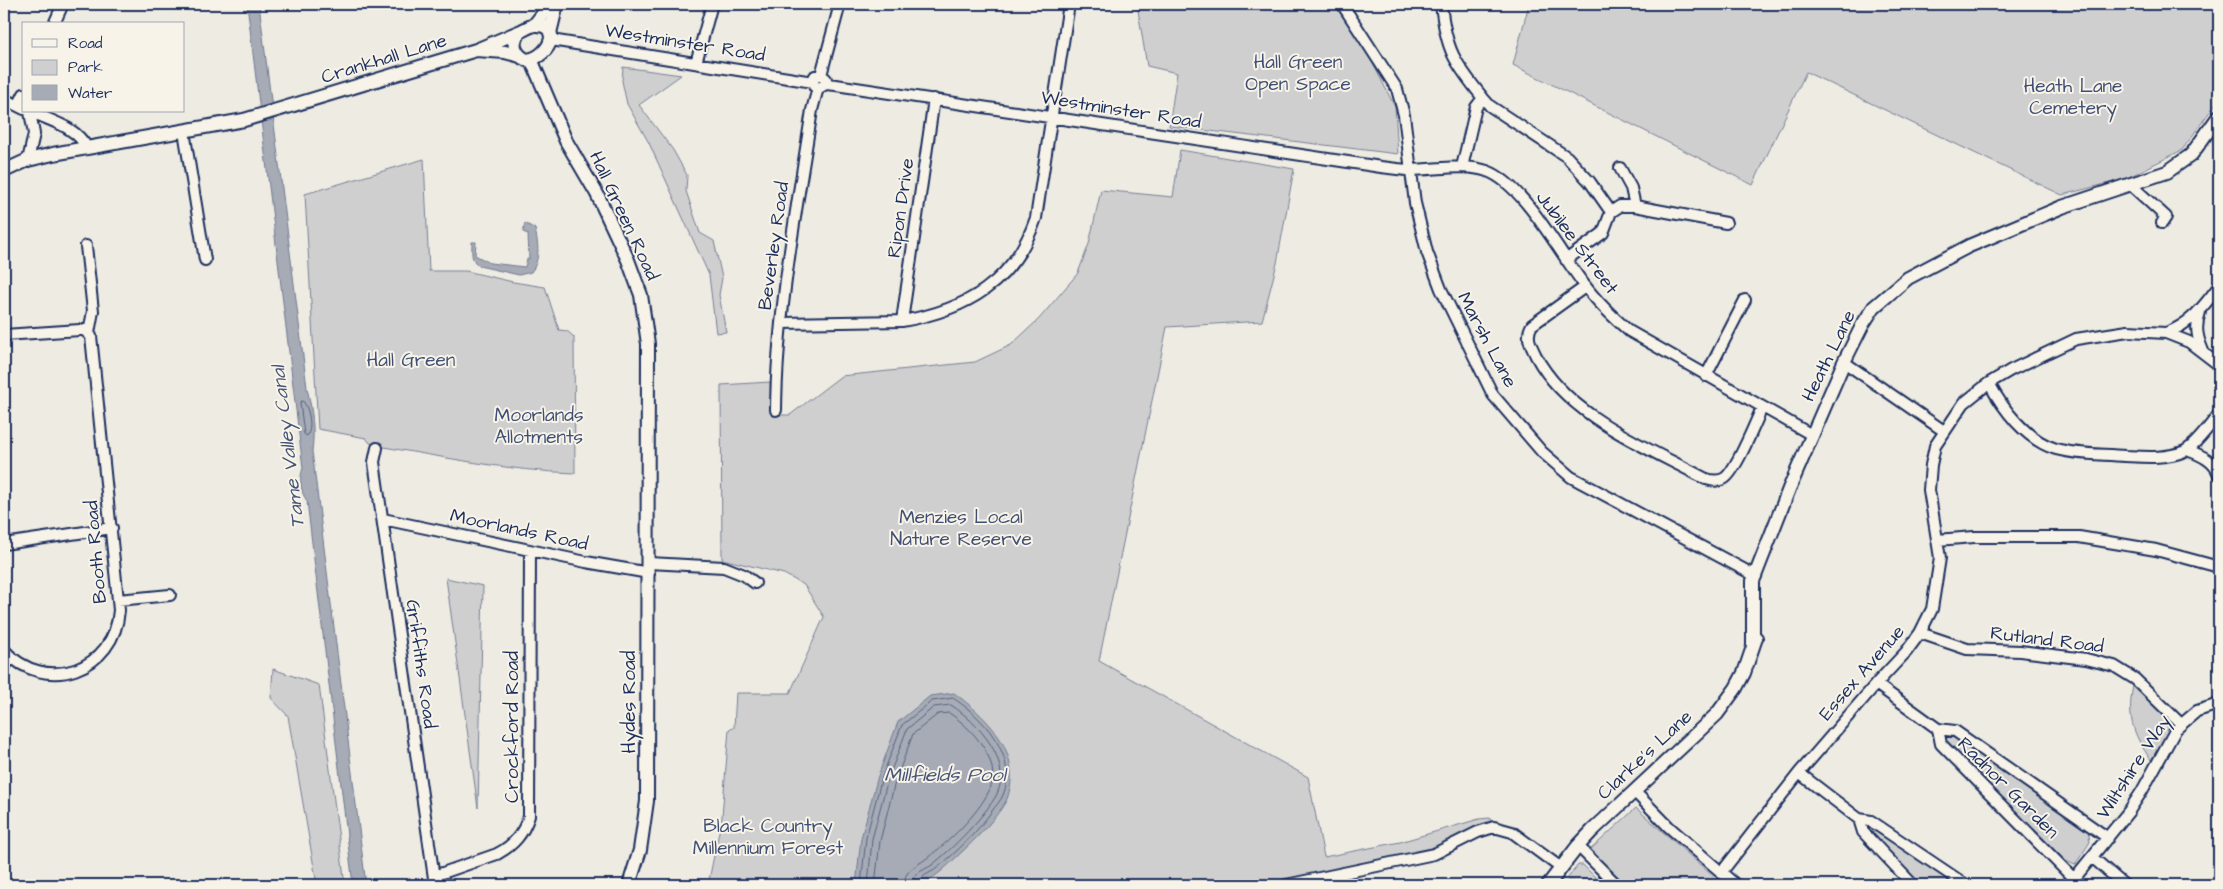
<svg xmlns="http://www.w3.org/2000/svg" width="2223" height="889" viewBox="0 0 2223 889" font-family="'Architects Daughter',sans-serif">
<rect width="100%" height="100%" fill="#eeebe2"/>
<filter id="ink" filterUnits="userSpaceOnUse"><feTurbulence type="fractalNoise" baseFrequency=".02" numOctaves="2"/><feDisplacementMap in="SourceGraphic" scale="10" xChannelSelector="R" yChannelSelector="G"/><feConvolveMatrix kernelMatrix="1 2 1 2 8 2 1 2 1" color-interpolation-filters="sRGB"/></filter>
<g filter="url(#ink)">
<path fill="#cfcfcf" stroke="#757f96" d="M1137 4H1334L1364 46 1395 107 1398 154 1169 126 1177 73 1147 66Z
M1529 4H2219V99L2182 150 2125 179 2062 195 1806 72 1753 185 1513 65Z
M623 67 681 75 639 105 673 150 687 175 686 191 700 233 714 241 722 278 719 295 726 332 716 333 709 275 649 143 627 104 622 81Z
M1180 150 1294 169 1277 263 1262 321 1167 327 1099 661 1308 777 1324 857 1400 842 1479 819 1490 818 1491 828 1455 845 1286 885H708L722 817 729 729 734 728 736 693H790L824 617 804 585 784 574 722 559 721 385 770 382 772 415H790L841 376 975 362 1011 345 1039 319 1078 273 1089 244 1101 190 1173 197Z
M424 159 429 271H466L513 282 545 287 559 330 567 331 574 337 575 473C509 471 444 457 378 446L370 443 366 438 318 429 305 194Z
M446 578 483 586 478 808Z
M273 669 319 685 345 885H317L288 716 271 698Z
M2134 682 2168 719 2169 732 2151 760C2132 733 2126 715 2134 682Z
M1947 736H1954L2088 830 2090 842 2075 865 2061 859 1946 743Z
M1636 808 1723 885H1626L1590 850Z
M1876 829 1956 885H1918L1871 837Z
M1578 865H1583L1603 885H1578L1567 879Z"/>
<path fill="#a6abb5" stroke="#6e7992" d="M247 4H259L307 388C312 410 315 428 312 451L366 885H353L307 501C300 491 299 479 303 468Z
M525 223 535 229C538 243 541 260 531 272L519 275 479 266C470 259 472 253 472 242H476L475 255 490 263 525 267 527 259H529L528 234 523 232Z
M954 693C987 717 1022 751 1008 796 1004 810 976 839 965 849 952 861 938 877 921 884 911 889 870 885 856 885L861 838 878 776 898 722 930 696Z"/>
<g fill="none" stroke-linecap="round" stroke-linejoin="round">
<path stroke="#536181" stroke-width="1" d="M303 401C309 408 313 428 307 436L304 434 300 403Z
M861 885 866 838 882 777 902 725 932 701 953 698C983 717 1019 757 1003 795 1001 801 995 806 992 811 976 833 958 851 937 868 930 874 918 876 918 885
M868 885 872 839 888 779 907 729 934 707 951 705C977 722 1013 760 997 794 986 815 951 850 932 865 923 871 912 873 911 885
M875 885 880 841 895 782 913 734 938 714 949 713C971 727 1004 762 989 791 977 815 949 842 927 858 916 867 904 869 904 885"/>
<g stroke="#1b2f5e" stroke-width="14">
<path id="minor" d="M1342 4 1397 89 1404 115 1415 203 1427 252 1441 289 1493 395 1542 452 1571 477 1756 576
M1441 4C1446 50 1454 62 1483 98
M54 24 63 4
M551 40 813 82
M696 63 712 4
M821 75 840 4
M826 84V79L821 75 815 76 813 80 814 86 819 88 826 84 836 85 1381 167C1391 168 1401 170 1411 170 1436 170 1464 163 1487 171 1524 184 1561 256 1586 287 1599 304 1613 317 1629 331L1812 435
M4 99 24 109
M18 106 24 94
M29 111C50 121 76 126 87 148
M184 131 205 260
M28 160 34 134 30 112
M1462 167 1476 107 1483 98 1490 106 1567 157 1590 182 1611 212 1603 233 1566 260
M1620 168 1631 188 1635 206
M2131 185 2166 217 2162 223
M1611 212 1620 206H1635L1726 223
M86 246 93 311 89 333
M1585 287 1532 325C1525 337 1531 345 1536 356 1568 417 1649 448 1706 479 1713 481 1719 482 1725 478 1737 469 1755 423 1762 408
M2200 312C2195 327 2197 337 2203 351
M902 321 934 99
M781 323 902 321C967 310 1014 282 1036 218L1069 4
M2166 333C2191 324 2204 306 2219 286
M4 335 80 330H84L91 336 119 610C115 671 45 695 4 650
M1844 362 1944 431
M1706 376 1745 300
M1989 383C2003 409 2026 440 2056 449 2078 455 2102 454 2125 456 2145 457 2166 459 2185 451 2196 445 2211 424 2219 414
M776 410C777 309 797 209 812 110L818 88
M377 448 374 462 435 885
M2187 450C2201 455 2215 461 2219 475
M383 519 586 562 649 573
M1937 540 1974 537H2079L2156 550 2219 567
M4 544 112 528
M649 563 724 567 744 575 755 583
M118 600 170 595
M1920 633 1967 649 2020 651 2086 659 2114 666 2135 679 2181 724
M4 667 11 658
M1876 684 1938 729 1941 744 2074 879
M1938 729 1955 731 2108 838
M1799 773 1859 819 1871 821 1966 885
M1634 791 1669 827 1736 885
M1859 819 1863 832 1913 885
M1578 846 1617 885
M2092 857 2124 885
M1721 873 1799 773 1876 684 1906 652 1920 633 1932 609 1940 558 1929 490 1931 465 1935 446 1964 403 1989 383 2011 370 2076 339 2128 331 2166 333 2189 342 2219 365
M434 876 497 854C514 845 523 834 529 816L530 550
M1286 885 1434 854 1478 832 1494 827 1512 832 1561 868
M2069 885 2129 811 2142 791 2176 729 2197 711 2219 704"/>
</g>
<g stroke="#1b2f5e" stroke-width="16">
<path id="tertiary" d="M534 25C563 23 551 57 527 60 516 56 510 43 519 33 523 29 529 27 534 25Z
M534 25 551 4
M550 33 557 4
M476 50 505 52 520 56
M531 59 566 141 597 194 628 260 641 295 648 344 647 801 640 850 629 885
M4 171 28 160 53 154 244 120 476 50 521 31
M1753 645V581L1789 489 1844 362 1863 324 1874 307 1908 278 1969 246 2062 207 2167 172 2191 155 2219 116
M1548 885 1578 846 1592 831 1717 714 1736 688 1744 673 1756 638"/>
</g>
<use href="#minor" stroke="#f7f3e8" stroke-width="10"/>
<use href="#tertiary" stroke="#f7f3e8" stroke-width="12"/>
</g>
</g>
<g text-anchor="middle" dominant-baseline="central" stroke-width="4" stroke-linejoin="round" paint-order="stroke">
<g font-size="19" fill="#1b2f5e" stroke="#f7f3e8">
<text transform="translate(685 43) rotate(9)">Westminster Road</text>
<text transform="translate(384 59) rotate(-17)">Crankhall Lane</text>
<text transform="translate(1121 110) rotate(9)">Westminster Road</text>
<text transform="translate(901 208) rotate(-82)">Ripon Drive</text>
<text transform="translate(624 216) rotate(65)">Hall Green Road</text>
<text transform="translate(1577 243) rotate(53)">Jubilee Street</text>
<text transform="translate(774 246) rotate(-82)">Beverley Road</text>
<text transform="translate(1487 340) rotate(62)">Marsh Lane</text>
<text transform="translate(1829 356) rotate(-64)">Heath Lane</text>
<text transform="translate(519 530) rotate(12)">Moorlands Road</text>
<text transform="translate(96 552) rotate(-95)">Booth Road</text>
<text transform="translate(2047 640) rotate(7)">Rutland Road</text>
<text transform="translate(421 664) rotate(82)">Griffiths Road</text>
<text transform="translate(1862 673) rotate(-49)">Essex Avenue</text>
<text transform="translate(629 702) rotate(-90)">Hydes Road</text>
<text transform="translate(512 727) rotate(-90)">Crockford Road</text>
<text transform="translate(1645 755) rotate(-43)">Clarke's Lane</text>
<text transform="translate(2134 767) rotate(-57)">Wiltshire Way</text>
<text transform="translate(2008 788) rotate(45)">Radnor Garden</text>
</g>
<g font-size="19" fill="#3f4f75" stroke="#f7f3e8">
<text x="1298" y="62">Hall Green<tspan x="1298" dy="22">Open Space</tspan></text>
<text x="2073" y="86">Heath Lane<tspan x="2073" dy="22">Cemetery</tspan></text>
<text x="411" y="360">Hall Green</text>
<text x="539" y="415">Moorlands<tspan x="539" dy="22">Allotments</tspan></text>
<text x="961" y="517">Menzies Local<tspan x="961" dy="22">Nature Reserve</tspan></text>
<text x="768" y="826">Black Country<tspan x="768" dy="22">Millennium Forest</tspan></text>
</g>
<g font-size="20" font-style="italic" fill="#455478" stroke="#f7f3e8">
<text transform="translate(288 447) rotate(-97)">Tame Valley Canal</text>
<text x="945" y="775">Millfields Pool</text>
</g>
</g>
<rect width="2223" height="889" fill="none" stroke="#f7f3e8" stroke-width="20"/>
<rect x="10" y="10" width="2203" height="869" fill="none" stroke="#1b2f5e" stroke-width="2" filter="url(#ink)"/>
<rect x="22" y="22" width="162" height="90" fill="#f7f3e8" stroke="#9fa5b1"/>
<rect x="32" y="39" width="25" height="8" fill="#f7f3e8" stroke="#9fa5b1"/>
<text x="68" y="48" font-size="15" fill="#1b2f5e">Road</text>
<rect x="32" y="60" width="25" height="15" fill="#cfcfcf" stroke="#9fa5b1"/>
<text x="68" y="72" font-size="15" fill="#1b2f5e">Park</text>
<rect x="32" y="85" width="25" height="15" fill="#a6abb5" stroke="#9fa5b1"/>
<text x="68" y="98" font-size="15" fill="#1b2f5e">Water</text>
</svg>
